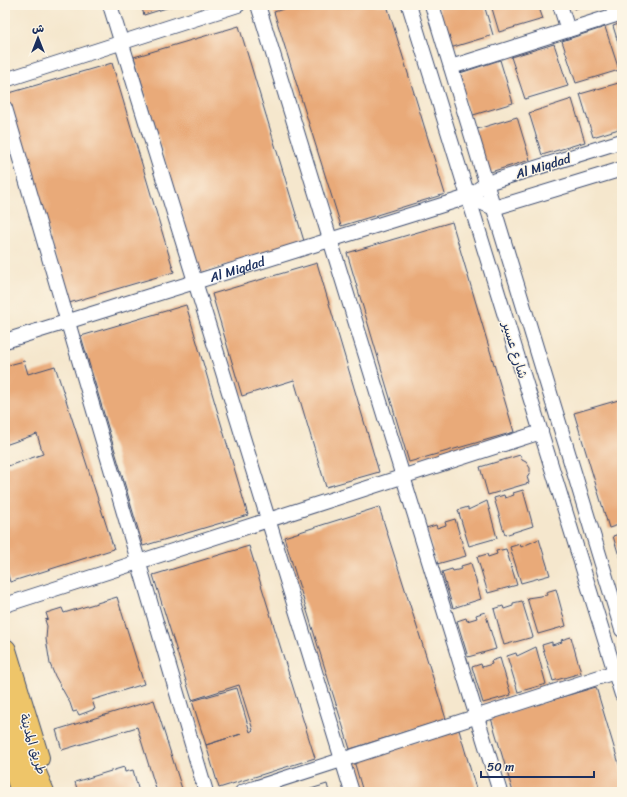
<svg xmlns="http://www.w3.org/2000/svg" width="627" height="797" viewBox="0 0 627 797" font-family="Sriracha,'Playpen Sans Arabic',sans-serif">
<rect width="100%" height="100%" fill="#fcf5e5"/>
<filter id="ink" filterUnits="userSpaceOnUse"><feTurbulence type="fractalNoise" baseFrequency=".025" numOctaves="2"/><feDisplacementMap in="SourceGraphic" scale="8" xChannelSelector="R" yChannelSelector="G"/><feConvolveMatrix kernelMatrix="1 2 1 2 8 2 1 2 1" color-interpolation-filters="sRGB"/></filter>
<filter id="wash" filterUnits="userSpaceOnUse"><feTurbulence type="fractalNoise" baseFrequency=".012" numOctaves="4" result="noise"/><feDisplacementMap in="SourceGraphic" scale="16" xChannelSelector="R" yChannelSelector="G"/><feGaussianBlur stdDeviation="0.9" result="paint"/><feColorMatrix in="noise" values="0 0 0 0 0 0 0 0 0 0 0 0 0 0 0 0 0 1.4 0 .05"/><feComposite in="paint" operator="in"/></filter>
<g filter="url(#wash)">
<rect width="100%" height="100%" fill="#f5e7cd"/>
<g id="blocks">
<path fill="#e9aa79" d="M141 5H176L144 15Z
M296 5H387L445 194 341 226 274 12Z
M438 5H484L493 35 450 48Z
M491 5H538L543 19 499 32Z
M573 5H587L574 9Z
M622 23V55L613 26Z
M239 26 304 241 199 273 134 57Z
M605 27 619 70 576 83 562 41Z
M554 44 568 86 525 99 511 57Z
M500 60 513 103 470 116 457 74Z
M112 63 174 272 69 303 6 94Z
M622 82V128L593 137 580 94Z
M572 99 585 142 542 155 529 113Z
M517 117 530 160 487 173 474 130Z
M452 222 514 432 409 462 347 253Z
M317 263 379 472 326 487 294 380 242 396 212 294Z
M186 305 248 515 143 546 81 336Z
M24 361 28 374 55 366 114 549 10 582 5 565V467L43 454 37 434 5 445V366Z
M622 399V524L609 528 574 413Z
M520 455 522 460 526 462 530 468V472L527 477 529 483 488 495 480 467Z
M523 490 533 526 505 535 494 498 504 495 505 498 514 495 513 493Z
M487 501 497 538 469 546 458 510 468 507V510Z
M379 507 446 719 350 749 284 537Z
M455 519 466 556 437 564 426 528 436 525 437 528 446 525 445 522Z
M622 533V566L613 536Z
M539 539 550 575 521 583 510 547 520 544 521 547Z
M249 546 315 758 219 788 206 745 241 734 206 745 192 701 237 688 250 732 253 730 239 685 192 700 153 575Z
M506 549 517 585 488 593 477 557 487 554 488 557 497 554 496 551Z
M471 563 481 599 453 608 442 572 452 569 453 571 462 569 461 566Z
M556 589 566 626 538 634 527 598 547 595 546 592Z
M117 597 144 684 92 700 95 709 79 715 77 711 73 712 70 703 55 676 50 664 46 639 47 626 45 620 48 619 46 613 62 608 64 613Z
M522 601 533 637 504 645 494 609 503 606 504 609 513 606V603Z
M485 612 496 649 468 657 457 621 466 618 467 621 477 618 476 615Z
M571 637 581 673 553 681 542 645 552 642V645L562 642 561 640Z
M536 647 546 684 518 692 507 656 516 653 517 656Z
M500 658 511 695 483 703 472 667 481 664 482 667 492 664 491 661Z
M596 687 622 774V792H513L491 718Z
M154 700 183 792H157L137 727 62 750 56 730Z
M459 730 477 792H363L354 761Z
M124 767 125 772 133 770 139 792H78L75 782Z
M327 784 329 792H301Z"/>
</g>
</g>
<g filter="url(#ink)">
<use href="#blocks" fill-opacity="0" stroke="#3c4b6f" stroke-width="1"/>
<g fill="none" stroke-linecap="round" stroke-linejoin="round">
<g stroke="#3c4b6f" stroke-width="16">
<g id="minor">
<path d="M110 5 352 792"/>
<path d="M258 5 500 792"/>
<path d="M409 5 622 695"/>
<path d="M432 5 622 630"/>
<path d="M560 5 568 30"/>
<path d="M451 67 622 13"/>
<path d="M5 80 238 5"/>
<path d="M5 108 206 792"/>
<path d="M622 141 487 183 468 197 494 208 622 169"/>
<path id="s1" d="M5 341 468 197"/>
<path d="M5 605 541 432"/>
<path d="M242 792 615 672"/>
</g>
</g>
<g stroke="#3c4b6f" stroke-width="24">
<path id="primary" d="M5 650 38 758"/>
</g>
<g stroke="#3c4b6f" stroke-width="24">
<path id="motorway" d="M5 701 43 792
M5 738 22 792"/>
</g>
<use href="#minor" stroke="#fff" stroke-width="14"/>
<use href="#primary" stroke="#eec569" stroke-width="22"/>
<use href="#motorway" stroke="#eec569" stroke-width="22"/>
</g>
</g>
<g text-anchor="middle" dominant-baseline="central" stroke-width="3" stroke-linejoin="round" paint-order="stroke">
<g font-size="13" fill="#1b2f5e" stroke="#fcf5e5">
<text transform="translate(543 166) rotate(-17)">Al Miqdad</text>
<text stroke="none"><textPath href="#s1" startOffset="243">Al Miqdad</textPath></text>
<text transform="translate(515 350) rotate(73)">شارع عسير</text>
<text transform="translate(33 744) rotate(73)">طريق المدينة</text>
</g>
</g>
<rect width="627" height="797" fill="none" stroke="#fcf5e5" stroke-width="20"/>
<g transform="translate(38 38)" stroke="#fcf5e5" stroke-width="3" paint-order="stroke">
<path d="M0-3L7 15L0 10L-7 15Z" fill="#1b2f5e"/>
<text y="-6" font-size="11" font-weight="bold" text-anchor="middle" fill="#1b2f5e">ش</text>
</g>
<path d="M481 771v6h113v-6" fill="none" stroke="#1b2f5e" stroke-width="2"/>
<text x="487" y="771" font-size="12" fill="#1b2f5e" stroke="#fcf5e5" stroke-width="3" paint-order="stroke">50 m</text>
</svg>
